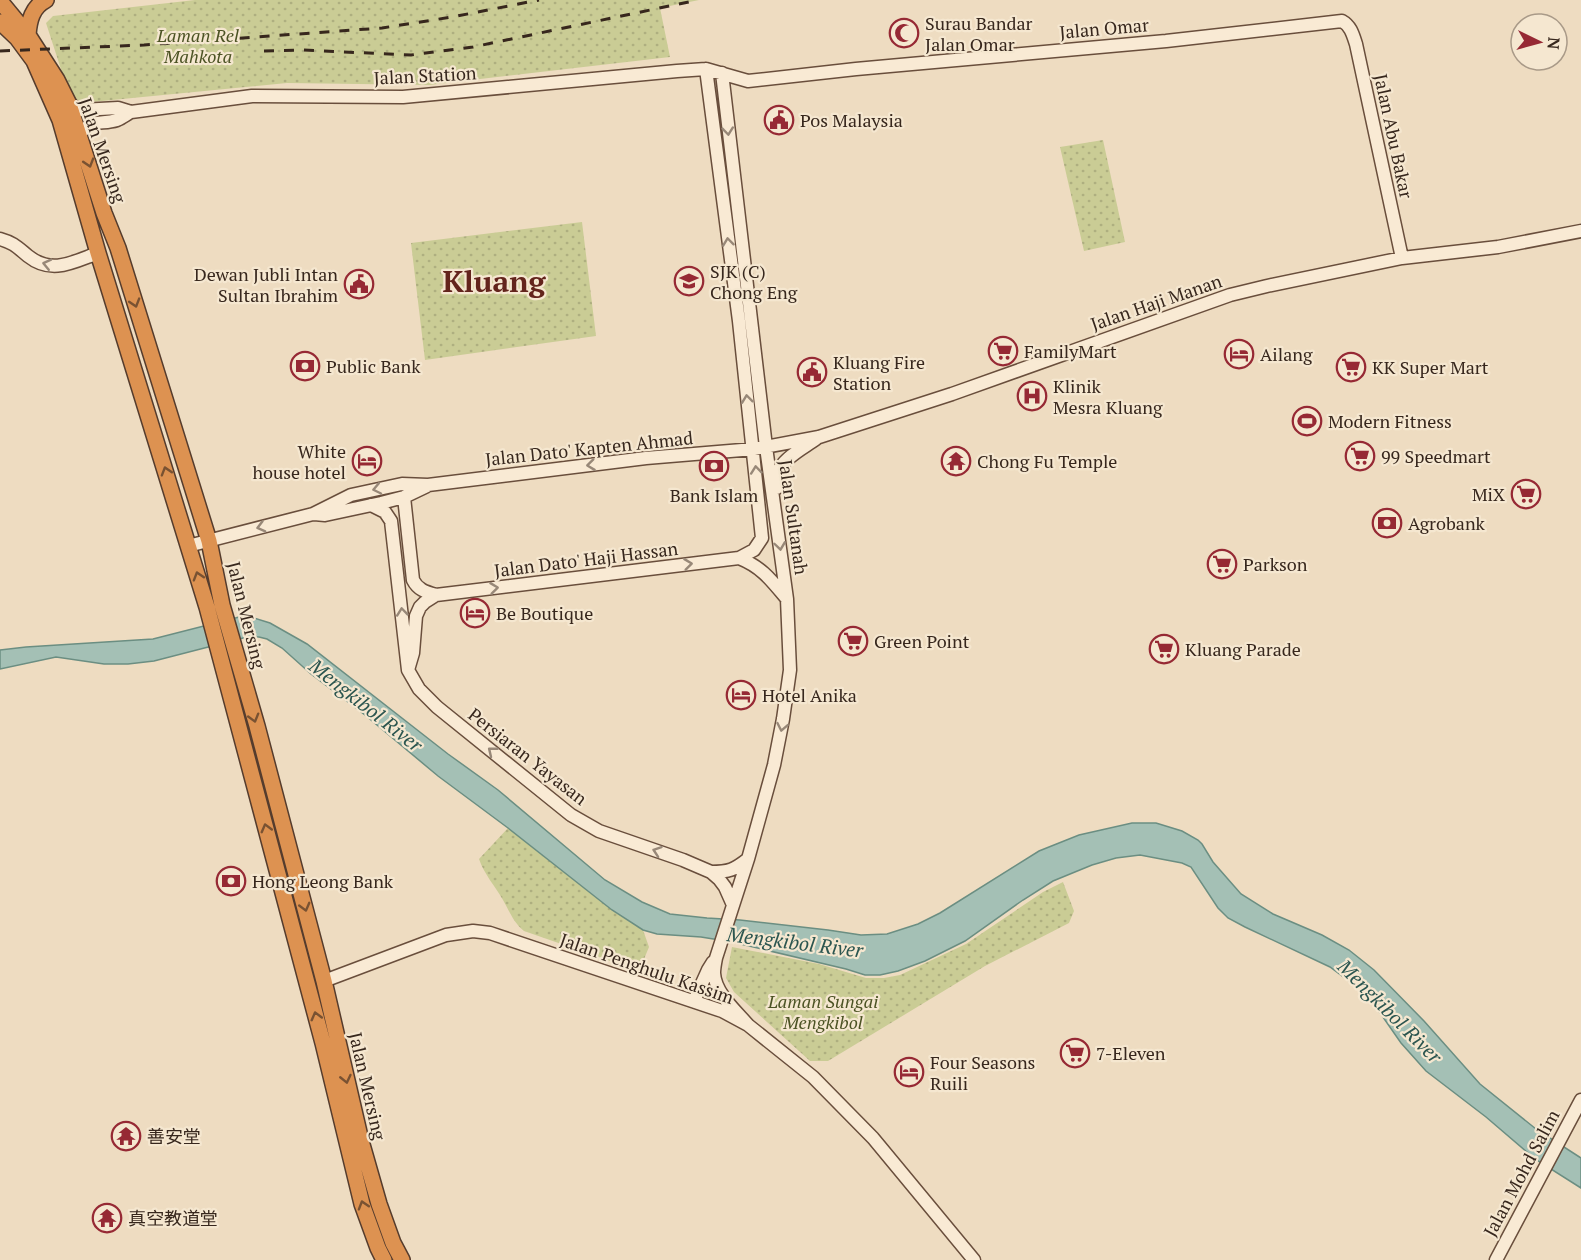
<svg xmlns="http://www.w3.org/2000/svg" width="1581" height="1260" viewBox="0 0 1581 1260" font-family="'PT Serif','Noto Sans SC',serif">
<defs>
<pattern id="park-dots" width="8" height="8" patternUnits="userSpaceOnUse" patternTransform="scale(1.5)"><rect width="8" height="8" fill="#cacc95"/><path d="M2 2h.1M6 6h.1" fill="none" stroke="#aeaf80" stroke-width="1.8" stroke-linecap="round"/></pattern>
</defs>
<rect width="100%" height="100%" fill="#eedcc1"/>
<path fill="url(#park-dots)" d="M195 0H699L660 8 670 57 429 85 287 83 81 103 70 97 46 23 53 16Z
M1103 140 1125 242 1084 251 1060 147Z
M582 222 596 336 425 360 411 243Z
M508 828 612 910 643 930 649 947 639 971 524 931C513 922 510 912 503 900 495 886 484 874 479 859Z
M1063 882 1074 911 1069 923 985 966 828 1061H810L734 992 726 978 732 947 819 964 866 978H884L900 975 966 944 1043 892Z"/>
<path fill="#a4c0b5" stroke="#6b8e82" stroke-width="1.5" d="M243 616 251 617 270 623 307 644 448 754 498 790 605 880 642 902 670 914 707 918 740 920 828 930 861 935 887 934 918 924 940 913 1039 851 1079 835 1132 823H1156L1182 831 1198 840 1202 844 1213 862 1241 894 1273 914 1322 935 1349 950 1374 970 1424 1021 1480 1084 1536 1129 1581 1158V1188L1535 1159 1486 1117 1426 1071 1401 1043 1378 1010 1358 988 1330 967 1245 927 1228 918 1218 908 1191 867 1182 863 1140 855 1116 858 1092 865 1053 881 1023 900 965 941 925 961 898 971 880 975H865L846 969 732 942 701 937 657 934 643 930 612 910 508 828 438 776 365 715 311 674 282 648 267 639 259 637H247L154 661 128 664H104L56 657 0 669V650L26 647 153 639Z"/>
<g fill="none" stroke-linecap="round" stroke-linejoin="round">
<g stroke="#694e3c" stroke-width="15">
<path id="secondary" d="M722 73 766 447 787 599 790 670 783 719 774 765 748 859 716 958C715 963 714 968 714 973 715 993 736 1011 748 1025
M69 104 81 110 118 108 131 112
M80 134C93 118 101 125 117 120 122 118 127 114 131 112L252 96 403 97 677 71 706 69 748 81 856 69 1166 41 1342 21C1351 26 1353 35 1356 44L1402 258
M0 239C14 243 17 247 28 256 52 275 73 262 98 253
M777 488C777 482 777 474 780 468 787 456 805 447 816 439
M404 497 413 580C418 590 426 592 436 595
M371 505 385 512 391 521 408 670 419 689 437 707 571 815 599 831 683 860 711 872 719 879 725 887 733 905
M314 514 325 515 381 503 404 497 427 486
M188 546 313 514 351 495 402 484 428 485 646 458 754 449 819 437 952 394 1230 295 1267 286 1402 258 1498 247 1581 231
M739 558C762 567 772 581 787 599
M408 670 413 653 416 616 420 607 425 602 436 595 739 558 754 550 762 538 739 321 706 69
M711 872C729 872 734 870 748 859
M324 981 446 935 473 931 490 933 722 1011 748 1025 813 1077 873 1138 974 1260
M694 1001 708 970 713 962
M1496 1260 1581 1100"/>
</g>
<g stroke="#553c2d" stroke-width="18">
<path id="highway" d="M0 1 28 35 57 80 69 104 104 213 118 248 209 541 222 605 257 726 324 981 361 1141 379 1204 393 1243 402 1260
M0 22 17 38 34 61 60 120 98 253 207 607 323 1043 362 1204 378 1248 384 1260
M28 35C29 21 32 7 46 0"/>
</g>
<use href="#secondary" stroke="#f9ead4" stroke-width="12"/>
<use href="#highway" stroke="#dd9251" stroke-width="15"/>
<path stroke="#37271d" stroke-width="3" stroke-dasharray="10 10" stroke-linecap="butt" d="M0 51 144 45 382 28 452 17 539 0
M264 51 302 50 411 55 473 47 698 0"/>
</g>
<defs><path id="oneway-chevron" d="M-2-3.5L2.5 0L-2 3.5" fill="none" stroke-width="1.6" stroke-linecap="round" stroke-linejoin="round" transform="scale(1.5)"/></defs>
<g stroke="#988878">
<use href="#oneway-chevron" transform="translate(728 131) rotate(84)"/>
<use href="#oneway-chevron" transform="translate(728 242) rotate(-97)"/>
<use href="#oneway-chevron" transform="translate(47 264) rotate(-167)"/>
<use href="#oneway-chevron" transform="translate(747 399) rotate(-97)"/>
<use href="#oneway-chevron" transform="translate(591 465) rotate(173)"/>
<use href="#oneway-chevron" transform="translate(756 470) rotate(-96)"/>
<use href="#oneway-chevron" transform="translate(377 489) rotate(168)"/>
<use href="#oneway-chevron" transform="translate(261 527) rotate(165)"/>
<use href="#oneway-chevron" transform="translate(780 546) rotate(82)"/>
<use href="#oneway-chevron" transform="translate(688 564) rotate(-7)"/>
<use href="#oneway-chevron" transform="translate(494 588) rotate(-7)"/>
<use href="#oneway-chevron" transform="translate(402 612) rotate(-96)"/>
<use href="#oneway-chevron" transform="translate(782 727) rotate(101)"/>
<use href="#oneway-chevron" transform="translate(492 751) rotate(-141)"/>
<use href="#oneway-chevron" transform="translate(657 851) rotate(-161)"/>
</g>
<g stroke="#795232">
<use href="#oneway-chevron" transform="translate(89 163) rotate(73)"/>
<use href="#oneway-chevron" transform="translate(135 303) rotate(73)"/>
<use href="#oneway-chevron" transform="translate(166 471) rotate(-107)"/>
<use href="#oneway-chevron" transform="translate(198 576) rotate(-107)"/>
<use href="#oneway-chevron" transform="translate(254 718) rotate(74)"/>
<use href="#oneway-chevron" transform="translate(266 828) rotate(-105)"/>
<use href="#oneway-chevron" transform="translate(305 907) rotate(75)"/>
<use href="#oneway-chevron" transform="translate(316 1016) rotate(-105)"/>
<use href="#oneway-chevron" transform="translate(346 1079) rotate(77)"/>
<use href="#oneway-chevron" transform="translate(363 1205) rotate(-107)"/>
</g>
<defs>
<g id="mosque-ring" transform="scale(1.5)"><circle r="9.5" fill="#f5e7d0" stroke="#962934" stroke-width="1.5"/><path d="M3.5-4.9A6 6 0 1 0 3.5 4.9A5 5 0 1 1 3.5-4.9Z" fill="#962934"/></g>
<g id="civic-ring" transform="scale(1.5)"><circle r="9.5" fill="#f5e7d0" stroke="#962934" stroke-width="1.5"/><path d="M-.6-6.5H3V-4.5H.6V-3L4-1V1h2V6H-6V1h2V-1L-.6-3ZM-1.2 2.5V6h2.4V2.5Z" fill="#962934"/></g>
<g id="school-ring" transform="scale(1.5)"><circle r="9.5" fill="#f5e7d0" stroke="#962934" stroke-width="1.5"/><path d="M0-5L7-2L0 1L-7-2ZM-4 1L0 2.5L4 1V4Q0 6-4 4Z" fill="#962934"/></g>
<g id="supermarket-ring" transform="scale(1.5)"><circle r="9.5" fill="#f5e7d0" stroke="#962934" stroke-width="1.5"/><path d="M-6-5.5h2.5l.6 2H6L4.5 2H-2.5L-4.4-4H-6ZM-1.5 3.2a1.3 1.3 0 1 0 .1 0ZM3 3.2a1.3 1.3 0 1 0 .1 0Z" fill="#962934"/></g>
<g id="hotel-ring" transform="scale(1.5)"><circle r="9.5" fill="#f5e7d0" stroke="#962934" stroke-width="1.5"/><path d="M-6-4.5h1.5V1H6V5H4.5V3h-9V5H-6ZM-4 0a1.8 1.8 0 1 1 3.6 0ZM.5 0V-2.5h3Q6-2.5 6 0Z" fill="#962934"/></g>
<g id="bank-ring" transform="scale(1.5)"><circle r="9.5" fill="#f5e7d0" stroke="#962934" stroke-width="1.5"/><path d="M-6-4H6V4H-6ZM0-2.3a2.3 2.3 0 1 0 0 4.6a2.3 2.3 0 1 0 0-4.6Z" fill="#962934"/></g>
<g id="hospital-ring" transform="scale(1.5)"><circle r="9.5" fill="#f5e7d0" stroke="#962934" stroke-width="1.5"/><path d="M-5-5h3v3.5h4V-5h3V5h-3V1.5h-4V5h-3Z" fill="#962934"/></g>
<g id="stadium-ring" transform="scale(1.5)"><circle r="9.5" fill="#f5e7d0" stroke="#962934" stroke-width="1.5"/><path d="M0-5a6.5 5 0 1 0 0 10a6.5 5 0 1 0 0-10ZM-3.5-1.8h7v3.6h-7Z" fill="#962934"/></g>
<g id="temple-ring" transform="scale(1.5)"><circle r="9.5" fill="#f5e7d0" stroke="#962934" stroke-width="1.5"/><path d="M0-6L5-2H3V0L6.5 2.5H4V6H1.5V3h-3V6H-4V2.5H-6.5L-3 0V-2H-5Z" fill="#962934"/></g>
</defs>
<g fill-rule="evenodd">
<use href="#mosque-ring" x="904" y="33"/>
<use href="#civic-ring" x="779" y="120"/>
<use href="#school-ring" x="689" y="281"/>
<use href="#civic-ring" x="359" y="284"/>
<use href="#supermarket-ring" x="1003" y="351"/>
<use href="#hotel-ring" x="1239" y="354"/>
<use href="#bank-ring" x="305" y="366"/>
<use href="#supermarket-ring" x="1351" y="367"/>
<use href="#civic-ring" x="812" y="372"/>
<use href="#hospital-ring" x="1032" y="396"/>
<use href="#stadium-ring" x="1307" y="421"/>
<use href="#supermarket-ring" x="1360" y="456"/>
<use href="#hotel-ring" x="367" y="461"/>
<use href="#temple-ring" x="956" y="461"/>
<use href="#bank-ring" x="714" y="466"/>
<use href="#supermarket-ring" x="1526" y="494"/>
<use href="#bank-ring" x="1387" y="523"/>
<use href="#supermarket-ring" x="1222" y="564"/>
<use href="#hotel-ring" x="475" y="613"/>
<use href="#supermarket-ring" x="853" y="641"/>
<use href="#supermarket-ring" x="1164" y="649"/>
<use href="#hotel-ring" x="741" y="695"/>
<use href="#bank-ring" x="231" y="881"/>
<use href="#supermarket-ring" x="1075" y="1053"/>
<use href="#hotel-ring" x="909" y="1072"/>
<use href="#temple-ring" x="126" y="1136"/>
<use href="#temple-ring" x="107" y="1218"/>
</g>
<g text-anchor="middle" dominant-baseline="central" stroke-width="4.5" stroke-linejoin="round" paint-order="stroke">
<g font-size="18" fill="#37271d" stroke="#f5e7d0" text-anchor="start">
<text x="925" y="23">Surau Bandar<tspan x="925" dy="21">Jalan Omar</tspan></text>
<text x="800" y="120">Pos Malaysia</text>
<text x="710" y="271">SJK (C)<tspan x="710" dy="21">Chong Eng</tspan></text>
<text x="338" y="274" text-anchor="end">Dewan Jubli Intan<tspan x="338" dy="21">Sultan Ibrahim</tspan></text>
<text x="1024" y="351">FamilyMart</text>
<text x="1260" y="354">Ailang</text>
<text x="833" y="362">Kluang Fire<tspan x="833" dy="21">Station</tspan></text>
<text x="326" y="366">Public Bank</text>
<text x="1372" y="367">KK Super Mart</text>
<text x="1053" y="386">Klinik<tspan x="1053" dy="21">Mesra Kluang</tspan></text>
<text x="1328" y="421">Modern Fitness</text>
<text x="346" y="451" text-anchor="end">White<tspan x="346" dy="21">house hotel</tspan></text>
<text x="1381" y="456">99 Speedmart</text>
<text x="977" y="461">Chong Fu Temple</text>
<text x="1505" y="494" text-anchor="end">MiX</text>
<text x="714" y="495" text-anchor="middle">Bank Islam</text>
<text x="1408" y="523">Agrobank</text>
<text x="1243" y="564">Parkson</text>
<text x="496" y="613">Be Boutique</text>
<text x="874" y="641">Green Point</text>
<text x="1185" y="649">Kluang Parade</text>
<text x="762" y="695">Hotel Anika</text>
<text x="252" y="881">Hong Leong Bank</text>
<text x="1096" y="1053">7-Eleven</text>
<text x="930" y="1062">Four Seasons<tspan x="930" dy="21">Ruili</tspan></text>
<text x="147" y="1136">善安堂</text>
<text x="128" y="1218">真空教道堂</text>
</g>
<g font-size="18" fill="#37271d" stroke="#f5e7d0">
<text transform="translate(1104 28) rotate(-5)">Jalan Omar</text>
<text transform="translate(425 75) rotate(-3)">Jalan Station</text>
<text transform="translate(1394 136) rotate(78)">Jalan Abu Bakar</text>
<text transform="translate(103 150) rotate(71)">Jalan Mersing</text>
<text transform="translate(1156 302) rotate(-19)">Jalan Haji Manan</text>
<text transform="translate(589 448) rotate(-6)">Jalan Dato' Kapten Ahmad</text>
<text transform="translate(794 517) rotate(82)">Jalan Sultanah</text>
<text transform="translate(586 559) rotate(-7)">Jalan Dato' Haji Hassan</text>
<text transform="translate(247 615) rotate(76)">Jalan Mersing</text>
<text transform="translate(528 756) rotate(38)">Persiaran Yayasan</text>
<text transform="translate(647 968) rotate(19)">Jalan Penghulu Kassim</text>
<text transform="translate(368 1086) rotate(77)">Jalan Mersing</text>
<text transform="translate(1521 1173) rotate(-62)">Jalan Mohd Salim</text>
</g>
<g font-size="18" font-style="italic" fill="#4c5324" stroke="#f5e7d0">
<text x="198" y="35">Laman Rel<tspan x="198" dy="21">Mahkota</tspan></text>
<text x="823" y="1001">Laman Sungai<tspan x="823" dy="21">Mengkibol</tspan></text>
</g>
<g font-size="20" font-style="italic" fill="#2c5650" stroke="#f5e7d0">
<text transform="translate(366 705) rotate(38)">Mengkibol River</text>
<text transform="translate(795 942) rotate(7)">Mengkibol River</text>
<text transform="translate(1390 1011) rotate(45)">Mengkibol River</text>
</g>
<g font-size="30" font-weight="bold" fill="#63241c" stroke="#f5e7d0">
<text x="494" y="281">Kluang</text>
</g>
</g>
<g transform="translate(1539 42) rotate(95)"><circle r="28" fill="#f5e7d0" stroke="#a99a88" stroke-width="1.5"/>
<path d="M0-4.5L10 22L0 15L-10 22Z" fill="#962934"/>
<text y="-9" font-size="16" font-weight="bold" text-anchor="middle" fill="#37271d">N</text>
</g>
</svg>
